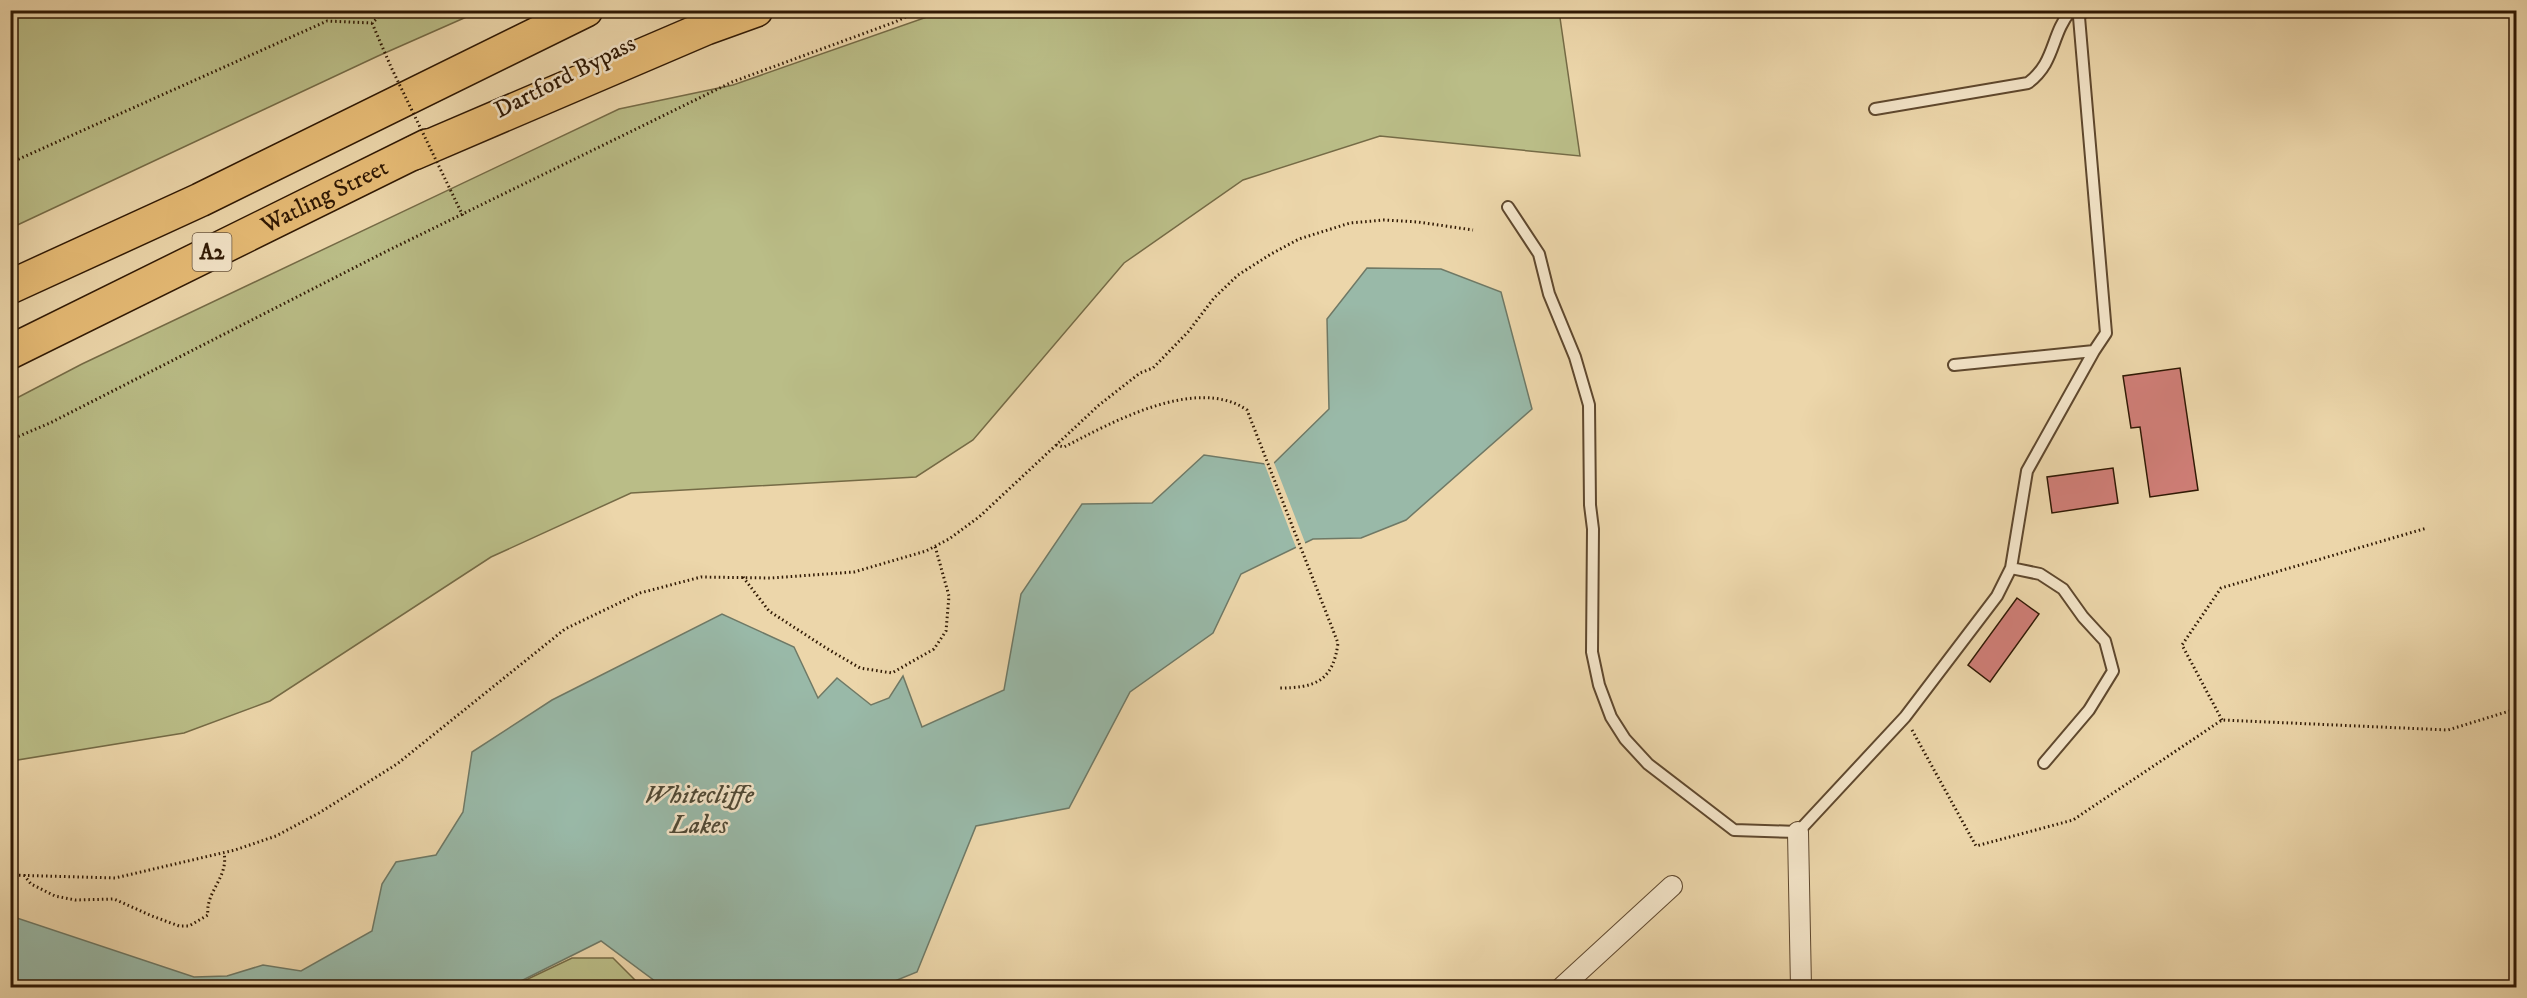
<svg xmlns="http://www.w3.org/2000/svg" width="2527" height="998" viewBox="0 0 2527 998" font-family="'IM FELL DW Pica',serif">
<rect width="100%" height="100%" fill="#ecd6aa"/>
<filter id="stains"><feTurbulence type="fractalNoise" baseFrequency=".00333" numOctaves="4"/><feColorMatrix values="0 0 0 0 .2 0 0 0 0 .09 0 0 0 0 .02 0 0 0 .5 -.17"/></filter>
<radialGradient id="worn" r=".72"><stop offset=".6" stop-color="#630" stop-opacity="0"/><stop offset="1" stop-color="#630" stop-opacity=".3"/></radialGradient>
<path fill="#babd87" stroke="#756b46" stroke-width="1.5" d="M10 11 11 10 480 11 378 56 11 228Z
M944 11H1559L1580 156 1380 136 1243 180 1124 263 973 440 916 477 631 493 491 557 270 701 184 733 11 761V401L82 364 619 109 733 85Z
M572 958H613L642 987H511Z"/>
<path fill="#99b9a8" stroke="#6f7966" stroke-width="1.5" d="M1367 268 1441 269 1501 292 1532 409 1406 520 1361 538 1313 539 1241 574 1213 633 1130 692 1069 808 976 826 917 972 880 987H663L601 941 509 987 11 988V916L194 977 227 976 263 965 301 971 372 931 382 884 396 862 436 855 463 812 472 752 552 700 722 614 794 647 818 698 837 678 871 705 889 698 903 676 922 727 1004 690 1021 594 1082 504 1152 503 1204 455 1272 465 1329 409 1327 319Z"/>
<path fill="#ecd6aa" d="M1263 460 1271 461 1273 460 1306 545 1297 550Z"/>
<path fill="#cf7e77" stroke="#301904" stroke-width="1.5" d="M2180 368 2198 490 2150 497 2140 427 2131 428 2123 376Z
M2113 468 2118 503 2052 513 2047 477Z
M2017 598 2039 614 1990 682 1968 665Z"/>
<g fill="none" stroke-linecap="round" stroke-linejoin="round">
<g stroke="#5f482e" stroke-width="14">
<path id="service" d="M1875 109 2028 83C2056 62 2050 36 2071 10
M1508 207 1539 254 1549 294 1575 357 1589 405 1590 505 1593 529 1592 652 1599 685 1611 717 1625 739 1648 764 1734 830 1798 832 1905 717 1997 596 2011 568 2027 471 2094 351 2106 333 2079 17 2084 10
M1954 365 2094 351
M2011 568 2040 574 2063 589 2083 617 2105 641 2113 671 2089 710 2044 763"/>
</g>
<g stroke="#5f482e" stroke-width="22">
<path id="minor" d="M1798 832 1801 988
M1561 988 1672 886"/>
</g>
<g stroke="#301904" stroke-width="36">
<g id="trunk">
<path d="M414 153 706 28 756 10"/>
<path d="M10 287 200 200 586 10"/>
<path id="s1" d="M10 352 427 146"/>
</g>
</g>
<path stroke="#301904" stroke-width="3" stroke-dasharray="1.5 3" stroke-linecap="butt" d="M10 163 327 21 372 23 386 10
M10 440 50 423 387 251 732 82 895 22 920 10
M1056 445 1064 447C1111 423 1196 375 1247 410L1338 643C1333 682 1314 688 1279 688
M743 577 769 611 826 648 860 668 892 673 934 649 946 631 949 596 935 546
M2222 720 2182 645 2221 588 2427 528
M1912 730 1976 846 2073 820 2222 720 2448 730 2516 709
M10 875 115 878 235 850 276 836 319 813 397 764 565 629 640 593 701 577 771 578 854 572 926 551 949 539 979 517 1099 405 1140 373 1153 368 1188 332 1214 298 1238 275 1271 254 1299 239 1350 223 1384 220 1418 222 1473 230
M24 875 31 884 55 896 75 900 114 899 152 916 179 926H189L208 915C205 892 229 877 224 853"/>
<use href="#service" stroke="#f3e4c8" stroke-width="10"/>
<use href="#minor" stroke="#f3e4c8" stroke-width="20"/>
<use href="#trunk" stroke="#e6bb75" stroke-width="33"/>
<path stroke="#301904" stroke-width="3" stroke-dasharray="1.5 3" stroke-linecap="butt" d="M372 23 391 67 463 216"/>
</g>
<g text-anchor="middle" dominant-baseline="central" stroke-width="5" stroke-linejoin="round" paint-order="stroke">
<rect fill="#f3e4c8" stroke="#6a563f" stroke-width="1.5" x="192.5" y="233" width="39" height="38" rx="4.5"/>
<g font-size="22" font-weight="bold" fill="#301904">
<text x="212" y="252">A2</text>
</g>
<g font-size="24" fill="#301904" stroke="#f3e4c8">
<text transform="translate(565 77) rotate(-27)">Dartford Bypass</text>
<text stroke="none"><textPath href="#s1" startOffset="351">Watling Street</textPath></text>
</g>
<g font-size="26" font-style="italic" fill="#504935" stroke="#f3e4c8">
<text x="699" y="795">Whitecliffe<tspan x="699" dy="30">Lakes</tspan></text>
</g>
</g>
<rect width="2527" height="998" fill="none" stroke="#ecd6aa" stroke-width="36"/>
<rect x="12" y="12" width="2503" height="974" fill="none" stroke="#301904" stroke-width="3"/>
<rect x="18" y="18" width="2491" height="962" fill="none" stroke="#301904" stroke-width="1.5"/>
<rect width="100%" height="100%" filter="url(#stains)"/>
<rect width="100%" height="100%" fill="url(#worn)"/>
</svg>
